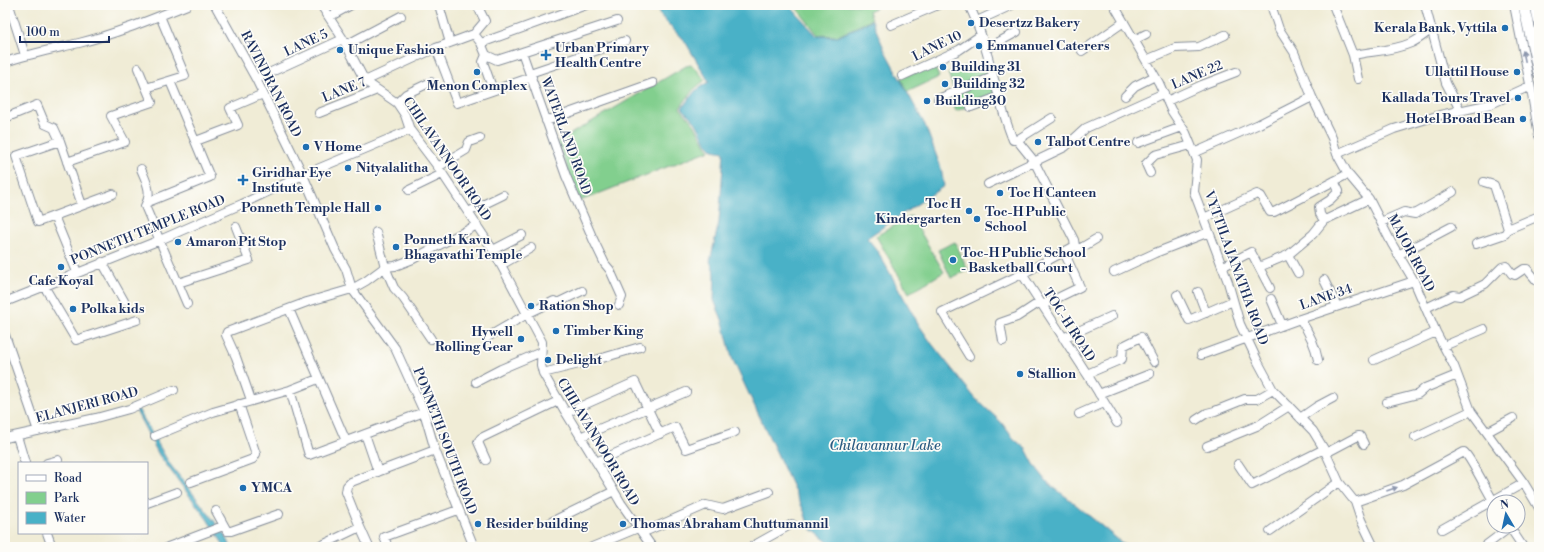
<svg xmlns="http://www.w3.org/2000/svg" width="1544" height="552" viewBox="0 0 1544 552" font-family="'Libre Bodoni',serif">
<rect width="100%" height="100%" fill="#fdfcf7"/>
<filter id="ink" filterUnits="userSpaceOnUse"><feTurbulence type="fractalNoise" baseFrequency=".025" numOctaves="2"/><feDisplacementMap in="SourceGraphic" scale="8" xChannelSelector="R" yChannelSelector="G"/><feConvolveMatrix kernelMatrix="1 2 1 2 8 2 1 2 1" color-interpolation-filters="sRGB"/></filter>
<filter id="wash" filterUnits="userSpaceOnUse"><feTurbulence type="fractalNoise" baseFrequency=".012" numOctaves="4" result="noise"/><feDisplacementMap in="SourceGraphic" scale="16" xChannelSelector="R" yChannelSelector="G"/><feGaussianBlur stdDeviation="0.9" result="paint"/><feColorMatrix in="noise" values="0 0 0 0 0 0 0 0 0 0 0 0 0 0 0 0 0 1.4 0 .05"/><feComposite in="paint" operator="in"/></filter>
<g filter="url(#wash)">
<rect width="100%" height="100%" fill="#f0ecd6"/>
<path fill="#82cf8e" stroke="#4e7f76" d="M794 5H882L869 11 872 19 838 36 818 35Z
M988 63 990 76 954 90 948 73 965 66 967 71Z
M933 64 939 77 907 92 901 78Z
M691 65 697 70 705 80 693 90 680 108 694 124 706 145 710 150 580 201 557 142 686 66Z
M991 79 995 96 956 111 949 97Z
M911 216 944 272 909 293 876 236Z
M955 242 968 270 951 278 938 250Z"/>
<path fill="#48b1c7" stroke="#327092" d="M659 5H789L817 36 838 37 872 20 885 51 925 125 941 168 944 186 867 238 877 250 919 325 932 344 975 398 1001 422 1013 438 1026 449 1035 466 1049 484 1069 499 1127 547H834L809 527 804 511 732 358 723 322 714 300 715 274 710 261 719 222 724 152 713 150 707 144 696 123 682 108 695 91 709 82 686 43 659 14Z
M133 405 138 409 169 463 226 536 231 547H225L207 519 159 455Z"/>
</g>
<g filter="url(#ink)">
<g fill="none" stroke-linecap="round" stroke-linejoin="round">
<g stroke="#868e9a" stroke-width="10">
<path id="minor" d="M9 5 25 55
M215 5 256 79 303 175 335 249 346 269 352 289 395 348 424 412 435 450 474 547
M321 5 343 39 365 81 397 103 405 115 410 130 438 167 493 250 542 342 541 365 543 373 566 413 614 491 621 503 652 547
M439 5 450 43
M969 5C990 48 995 96 1013 140H1017L1034 161 1074 240 1075 246 1022 274 1087 374 1117 423
M1114 5 1159 83 1171 110 1186 133 1197 160 1194 192 1228 282 1240 324 1258 362 1273 390 1313 431 1324 449 1339 482 1355 502 1361 520 1374 547
M1271 5 1279 29 1294 52 1312 97 1332 138 1337 154 1348 174 1369 199 1392 244 1414 281 1436 332 1454 366 1471 411 1524 483 1539 508
M1333 5 1353 55 1358 79
M1425 5 1446 83 1460 110
M1514 5 1531 89 1539 136
M329 17 351 5
M977 21 1012 5
M891 25 938 5
M474 34 481 43 486 55 497 60 522 52 566 176 593 239 605 264 610 270 622 297 619 305
M474 34 485 21 477 5
M1134 40 1146 34
M481 43 586 5
M346 45 401 16
M436 48 457 103 532 77
M986 49 1017 32
M1082 51 1124 22
M522 52 617 21
M486 55 483 62 493 90
M1353 55C1372 51 1393 51 1411 43 1418 40 1425 34 1432 29
M1146 60 1175 48 1199 47 1225 35
M5 62C29 54 54 49 79 43 116 34 152 19 187 5
M530 73 625 41
M902 76 959 50 981 35
M256 79 343 39
M365 81 436 48 474 34
M146 88 185 76 160 16
M1125 96 1135 86 1155 76
M938 99 993 77
M1167 101 1202 85 1236 72
M397 103 406 94 431 82
M971 107 998 97
M319 113 377 90
M5 118 37 105 45 124 54 128 60 141 82 205
M546 121 653 83
M1017 140 1052 118
M60 141 16 156 38 222 113 194
M196 141 238 125 230 108 263 94
M1138 143 1182 127
M1194 153 1259 124 1312 97
M1337 154 1394 129 1440 115 1491 104 1530 86
M67 162 125 142 111 116 152 102 138 68
M438 167 466 150 469 142 480 138
M141 169C146 181 153 193 145 206L187 304
M1150 173 1146 164 1155 155 1191 145
M1334 181 1339 191 1330 200 1319 207 1320 214 1323 219H1327L1369 199
M1484 182 1494 185 1508 229
M988 184 1065 147 1086 128 1164 93
M409 190 442 174
M148 202 210 177 170 81
M468 212 503 195
M54 216 77 272
M1204 218 1257 194 1261 196 1270 212H1274L1348 174
M1381 222 1404 212 1415 214 1453 192
M376 232 385 267 394 288 403 298 431 339
M1476 244 1505 234 1508 229 1539 216
M1075 246 1081 248 1096 239
M493 250 522 235
M1288 255 1298 273
M1398 255 1451 227
M102 262 124 301
M501 265 531 248
M1222 267 1251 252 1270 288
M1259 267 1288 255 1313 234 1325 219
M1114 272 1155 253 1209 232
M1324 280 1337 306
M178 283 249 260 236 227
M44 286 76 340 137 320
M1198 292 1206 313
M1177 295 1189 320 1233 301
M1271 299 1282 325
M5 302 160 240 242 204 303 175 410 130
M1043 305 1080 287 1064 252
M1426 308 1453 295 1460 296 1485 284 1502 267 1506 266 1512 274 1515 275 1524 269H1527L1537 281 1539 280
M289 309 346 441
M1300 319C1309 332 1315 344 1318 360
M5 335 38 431
M486 338 527 314 554 301 557 303 582 291
M1063 338 1112 316
M1003 341 1000 323 1017 317 1040 302
M1444 346 1484 329
M1201 355 1300 319 1414 281
M969 356 942 312 1022 274
M1374 360 1436 332
M543 373 599 359 640 347
M1087 374 1122 359 1123 346 1141 337 1154 362
M476 382 501 369 541 352
M290 390 309 455 424 412
M1099 394 1150 374
M251 400 236 357 226 335 227 332 307 302 352 289 366 281 385 267 395 266 413 259 477 225
M1387 402 1418 394 1425 388 1457 375
M566 413 635 382 660 434
M1079 414 1104 403
M1300 418 1316 407 1333 398
M1196 420 1207 413 1215 411 1245 399H1257L1273 390
M1487 432 1513 418
M365 434 378 472
M17 436 25 463
M155 436 213 412 290 390 318 379
M580 437 686 392
M1415 437 1471 411
M5 438 96 418 129 409 174 390
M1207 446 1259 425 1289 406
M1326 453 1358 436H1360L1364 444
M486 460 478 442 481 438 558 401
M596 462 675 427 686 449 735 432
M47 463 58 460
M1238 464 1252 485 1324 449
M191 482 253 459 256 454 239 404
M1355 502 1403 485 1464 452C1470 456 1488 493 1494 502
M147 503 177 492
M216 511 227 531H231L279 514
M551 522 614 491
M1509 526 1523 547
M360 527 369 547
M1442 529 1524 483
M1270 531 1339 482
M47 533 52 547
M642 533 706 505 723 509 769 492
M1485 546 1505 531 1509 526
M168 547 223 526
M318 547 360 527 346 492 347 486 351 482 435 450
M388 547 384 537 458 510
M592 547 638 528
M751 547 792 524"/>
</g>
<g stroke="#868e9a" stroke-width="13">
<path id="highway" d="M1524 5 1539 73
M1536 5 1539 20"/>
</g>
<use href="#minor" stroke="#fff" stroke-width="8"/>
<use href="#highway" stroke="#fff" stroke-width="11"/>
</g>
<defs><path id="oneway-solid" d="M-6-.8H1V-3.2L6.5 0L1 3.2V.8H-6Z"/></defs>
<g fill="#8d97ae">
<use href="#oneway-solid" transform="translate(1524 56) rotate(-102)"/>
<use href="#oneway-solid" transform="translate(1392 489) rotate(-19)"/>
</g>
</g>
<g fill="#1f6fb2" stroke="#fdfcf7" stroke-width="1.5">
<circle cx="971" cy="23" r="4"/>
<circle cx="1505" cy="28" r="4"/>
<circle cx="979" cy="46" r="4"/>
<circle cx="340" cy="50" r="4"/>
<path d="M544 49h4v4h4v4h-4v4h-4v-4h-4v-4h4z"/>
<circle cx="943" cy="67" r="4"/>
<circle cx="477" cy="72" r="4"/>
<circle cx="1517" cy="72" r="4"/>
<circle cx="945" cy="84" r="4"/>
<circle cx="1518" cy="98" r="4"/>
<circle cx="927" cy="101" r="4"/>
<circle cx="1523" cy="119" r="4"/>
<circle cx="1038" cy="142" r="4"/>
<circle cx="306" cy="147" r="4"/>
<circle cx="348" cy="168" r="4"/>
<path d="M241 174h4v4h4v4h-4v4h-4v-4h-4v-4h4z"/>
<circle cx="1000" cy="193" r="4"/>
<circle cx="378" cy="208" r="4"/>
<circle cx="969" cy="211" r="4"/>
<circle cx="977" cy="219" r="4"/>
<circle cx="178" cy="242" r="4"/>
<circle cx="396" cy="247" r="4"/>
<circle cx="953" cy="260" r="4"/>
<circle cx="61" cy="267" r="4"/>
<circle cx="531" cy="306" r="4"/>
<circle cx="73" cy="309" r="4"/>
<circle cx="556" cy="331" r="4"/>
<circle cx="521" cy="339" r="4"/>
<circle cx="548" cy="360" r="4"/>
<circle cx="1020" cy="374" r="4"/>
<circle cx="243" cy="488" r="4"/>
<circle cx="478" cy="524" r="4"/>
<circle cx="623" cy="524" r="4"/>
</g>
<g text-anchor="middle" dominant-baseline="central" stroke-width="3.5" stroke-linejoin="round" paint-order="stroke">
<g font-size="13" font-weight="bold" fill="#1b2f5e" stroke="#fdfcf7" text-anchor="start">
<text x="979" y="23">Desertzz Bakery</text>
<text x="1497" y="28" text-anchor="end">Kerala Bank, Vyttila</text>
<text x="987" y="46">Emmanuel Caterers</text>
<text x="555" y="48">Urban Primary<tspan x="555" dy="15">Health Centre</tspan></text>
<text x="348" y="50">Unique Fashion</text>
<text x="951" y="67">Building 31</text>
<text x="1509" y="72" text-anchor="end">Ullattil House</text>
<text x="953" y="84">Building 32</text>
<text x="477" y="86" text-anchor="middle">Menon Complex</text>
<text x="1510" y="98" text-anchor="end">Kallada Tours Travel</text>
<text x="935" y="101">Building30</text>
<text x="1515" y="119" text-anchor="end">Hotel Broad Bean</text>
<text x="1046" y="142">Talbot Centre</text>
<text x="314" y="147">V Home</text>
<text x="356" y="168">Nityalalitha</text>
<text x="252" y="173">Giridhar Eye<tspan x="252" dy="15">Institute</tspan></text>
<text x="1008" y="193">Toc H Canteen</text>
<text x="961" y="204" text-anchor="end">Toc H<tspan x="961" dy="15">Kindergarten</tspan></text>
<text x="370" y="208" text-anchor="end">Ponneth Temple Hall</text>
<text x="985" y="212">Toc-H Public<tspan x="985" dy="15">School</tspan></text>
<text x="404" y="240">Ponneth Kavu<tspan x="404" dy="15">Bhagavathi Temple</tspan></text>
<text x="186" y="242">Amaron Pit Stop</text>
<text x="961" y="253">Toc-H Public School<tspan x="961" dy="15">- Basketball Court</tspan></text>
<text x="61" y="281" text-anchor="middle">Cafe Koyal</text>
<text x="539" y="306">Ration Shop</text>
<text x="81" y="309">Polka kids</text>
<text x="564" y="331">Timber King</text>
<text x="513" y="332" text-anchor="end">Hywell<tspan x="513" dy="15">Rolling Gear</tspan></text>
<text x="556" y="360">Delight</text>
<text x="1028" y="374">Stallion</text>
<text x="251" y="488">YMCA</text>
<text x="486" y="524">Resider building</text>
<text x="631" y="524">Thomas Abraham Chuttumannil</text>
</g>
<g font-size="13" fill="#1b2f5e" stroke="#fdfcf7">
<text transform="translate(306 43) rotate(-25)">LANE 5</text>
<text transform="translate(937 46) rotate(-26)">LANE 10</text>
<text transform="translate(1197 75) rotate(-23)">LANE 22</text>
<text transform="translate(271 84) rotate(63)">RAVINDRAN ROAD</text>
<text transform="translate(344 90) rotate(-22)">LANE 7</text>
<text transform="translate(566 136) rotate(70)">WATERLAND ROAD</text>
<text transform="translate(447 159) rotate(56)">CHILAVANNOOR ROAD</text>
<text transform="translate(148 230) rotate(-22)">PONNETH TEMPLE ROAD</text>
<text transform="translate(1411 253) rotate(62)">MAJOR ROAD</text>
<text transform="translate(1236 268) rotate(70)">VYTTILA JANATHA ROAD</text>
<text transform="translate(1326 297) rotate(-19)">LANE 34</text>
<text transform="translate(1069 325) rotate(57)">TOC-H ROAD</text>
<text transform="translate(87 405) rotate(-15)">ELANJERI ROAD</text>
<text transform="translate(445 441) rotate(69)">PONNETH SOUTH ROAD</text>
<text transform="translate(598 442) rotate(59)">CHILAVANNOOR ROAD</text>
</g>
<g font-size="14" font-style="italic" fill="#2b5c83" stroke="#fdfcf7">
<text x="885" y="446">Chilavannur Lake</text>
</g>
</g>
<rect width="1544" height="552" fill="none" stroke="#fdfcf7" stroke-width="20"/>
<rect x="18" y="462" width="130" height="72" fill="#fdfcf7" stroke="#a3aaba"/>
<rect x="26" y="475" width="20" height="6" fill="#ffffff" stroke="#a3aaba"/>
<text x="54" y="482" font-size="12" fill="#1b2f5e">Road</text>
<rect x="26" y="492" width="20" height="12" fill="#82cf8e" stroke="#a3aaba"/>
<text x="54" y="502" font-size="12" fill="#1b2f5e">Park</text>
<rect x="26" y="512" width="20" height="12" fill="#48b1c7" stroke="#a3aaba"/>
<text x="54" y="522" font-size="12" fill="#1b2f5e">Water</text>
<g transform="translate(1506 514) rotate(351)"><circle r="19" fill="#fdfcf7" stroke="#a3aaba"/>
<path d="M0-3L7 15L0 10L-7 15Z" fill="#1f6fb2"/>
<text y="-6" font-size="11" font-weight="bold" text-anchor="middle" fill="#1b2f5e">N</text>
</g>
<path d="M20 36v6h89v-6" fill="none" stroke="#1b2f5e" stroke-width="2"/>
<text x="26" y="36" font-size="12" fill="#1b2f5e" stroke="#fdfcf7" stroke-width="3" paint-order="stroke">100 m</text>
</svg>
